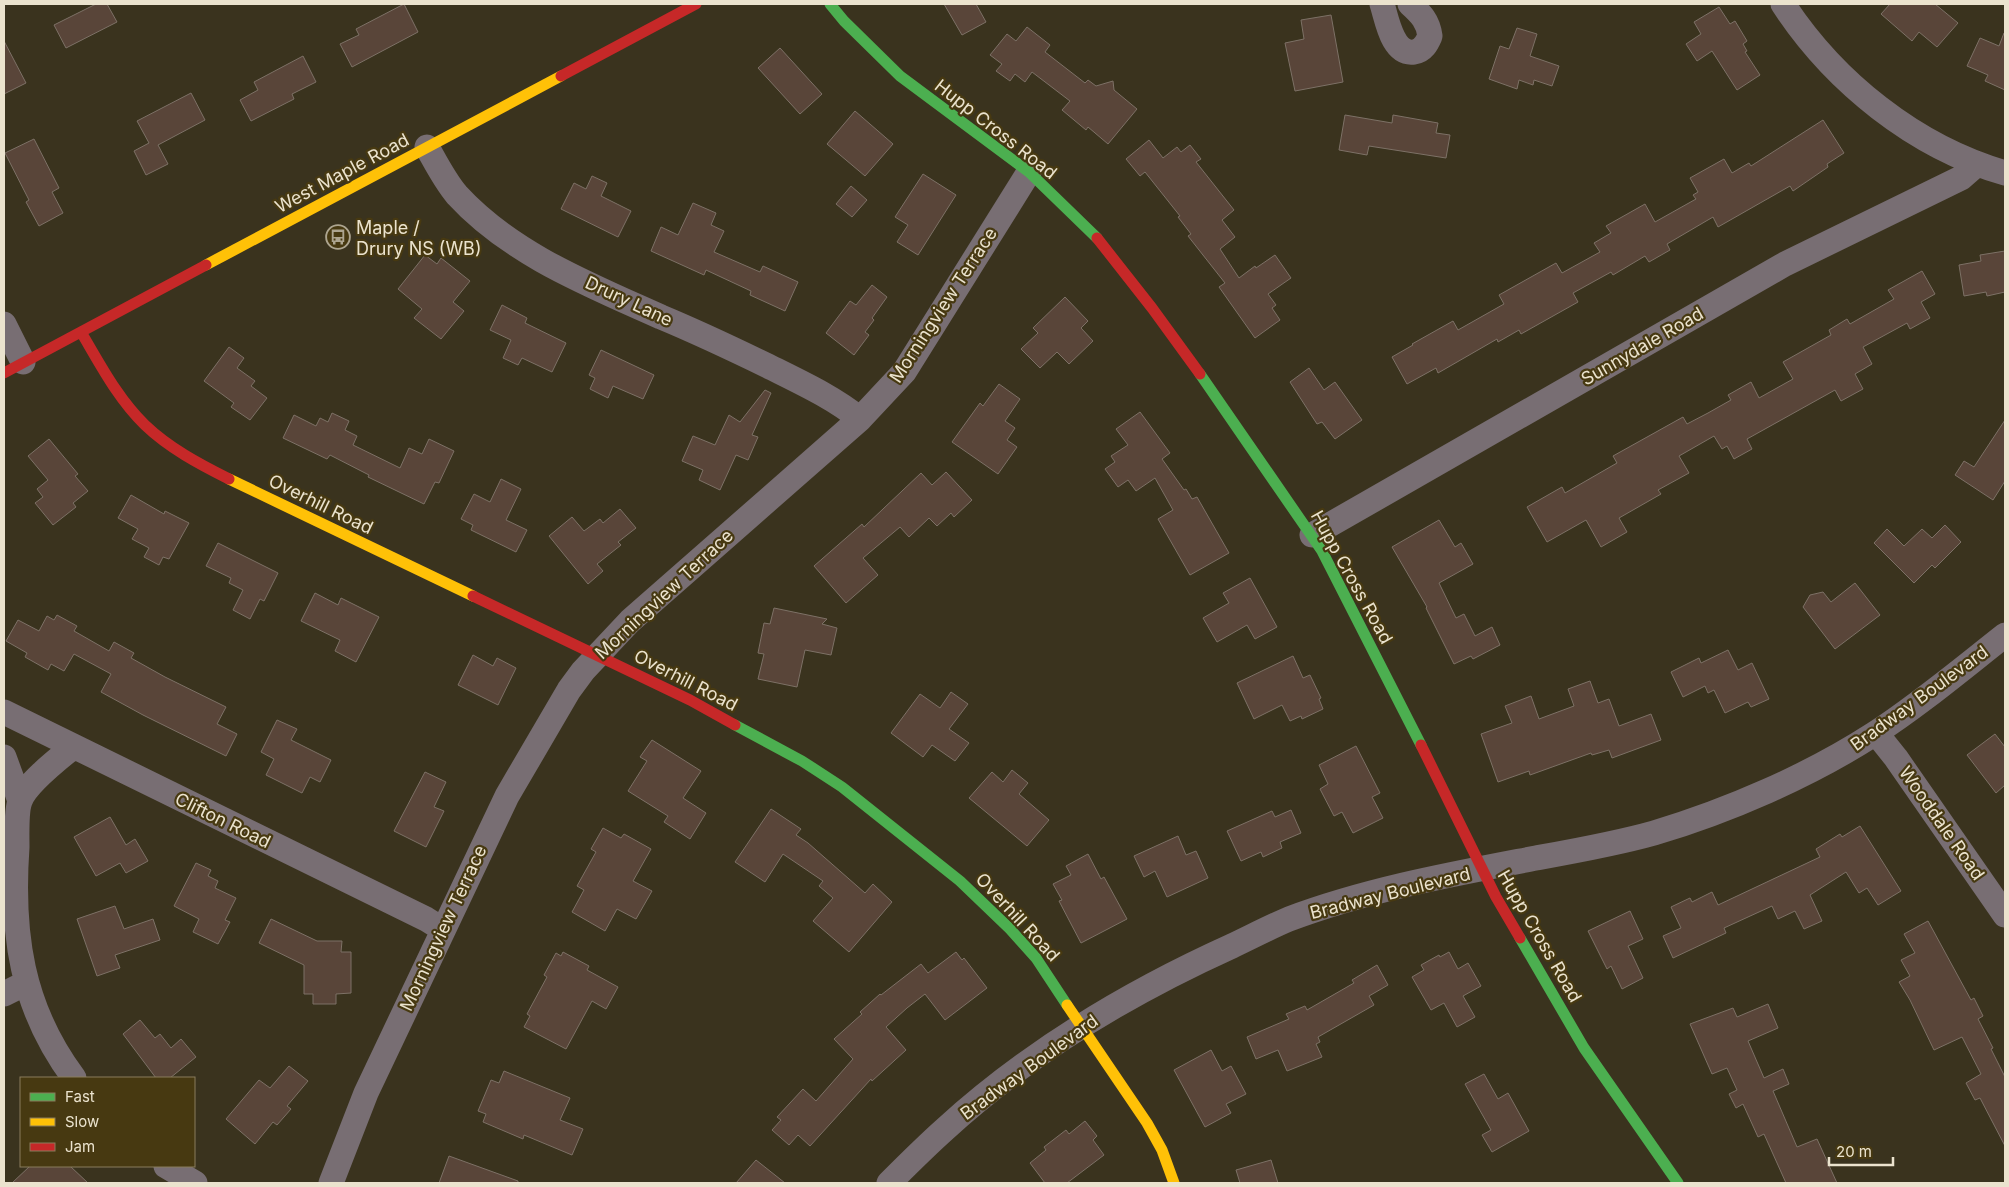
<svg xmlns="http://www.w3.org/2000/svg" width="2009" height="1187" viewBox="0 0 2009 1187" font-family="Inter,sans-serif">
<rect width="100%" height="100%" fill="#3a331e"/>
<path fill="#594539" stroke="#7d7166" d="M96 4H107L117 22 66 48 54 25Z
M404 4 418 32 352 67 340 44 359 35 356 29Z
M944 4H976L986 22 962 35Z
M1890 4H1935L1958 23 1937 47 1919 32 1912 41 1881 14Z
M1719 7 1730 24 1735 21 1747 41 1743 44 1747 51 1745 52 1760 75 1737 90 1712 51 1697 61 1686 44 1701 34 1694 22Z
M1331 15 1343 82 1295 91 1285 43 1304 39 1301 20Z
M1027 27 1050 45 1045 52 1085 83 1088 80 1096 86 1113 81 1114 90 1137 109 1108 144 1088 127 1086 130 1062 110 1070 101 1032 72 1025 82 1015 74 1010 81 996 71 1002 64 990 55 1007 34 1016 41Z
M1517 28 1537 34 1530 56 1559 66 1552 86 1534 80 1533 85 1519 80 1517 89 1489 79 1500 46 1509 49Z
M2004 33H2005V90L1985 81 1988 75 1967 66 1980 38 1999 46Z
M4 41 26 83 4 94Z
M780 48 822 94 800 114 758 68Z
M303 56 316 82 292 94 294 99 251 121 240 100 258 90 254 82Z
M191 93 205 120 158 145 168 164 146 175 134 151 149 143 137 121Z
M855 111 893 144 865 176 827 144Z
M1345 115 1392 123 1393 115 1438 123 1436 133 1450 135 1446 158 1369 146 1367 155 1339 150Z
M1823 120 1844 153 1827 164 1828 167 1793 191 1790 186 1718 227 1713 217 1667 244 1670 250 1649 262 1645 256 1613 275 1611 272 1573 293 1578 302 1521 334 1519 330 1498 342 1497 339 1438 373 1436 368 1407 384 1392 357 1413 345 1412 344 1453 321 1458 330 1504 304 1499 295 1556 263 1562 273 1600 252 1594 243 1611 233 1606 226 1645 204 1655 222 1696 199 1693 195 1698 192 1690 178 1724 159 1732 173 1749 163 1751 166Z
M34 139 59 188 52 192 63 213 39 226 26 202 29 200 5 153Z
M1149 140 1163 158 1177 147 1181 152 1190 145 1201 159 1196 162 1234 210 1222 220 1235 237 1220 249 1239 278 1255 266 1256 268 1275 255 1291 278 1268 294 1276 305 1272 308 1280 320 1255 338 1219 287 1225 283 1188 236 1191 234 1178 217 1180 216 1145 172 1140 176 1126 159Z
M923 174 956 195 918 255 897 242 908 225 895 217Z
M592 176 607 183 601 196 631 211 618 237 561 209 574 183 586 189Z
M851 186 867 200 852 217 836 204Z
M693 203 716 213 711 225 724 231 714 252 760 272 763 266 798 282 785 311 750 295 751 291 706 270 704 275 651 251 661 227 678 235Z
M2005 251V292L1987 296 1986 292 1964 296 1959 265 1981 261 1980 255Z
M425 255 437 264 441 258 470 281 453 302 464 311 441 339 414 318 422 309 398 289Z
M1922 271 1935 294 1921 302 1930 318 1910 329 1907 323 1863 347 1872 364 1855 374 1863 389 1841 401 1835 390 1747 439 1752 449 1734 459 1727 446 1722 449 1714 436 1679 456 1689 473 1658 490 1661 494 1619 518 1627 532 1601 547 1586 520 1547 542 1527 507 1562 487 1565 493 1617 463 1613 456 1683 417 1687 424 1708 413 1731 400 1728 395 1751 382 1759 398 1793 379 1783 362 1831 335 1829 330 1847 319 1850 324 1894 299 1888 290Z
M872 285 887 297 872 318 874 320 865 332 869 335 854 355 826 333 850 301 856 305Z
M1065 297 1088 321 1081 328 1093 341 1069 364 1057 352 1040 368 1021 349 1038 333 1033 328Z
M502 305 527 318 525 323 566 343 552 372 522 358 518 365 503 358 511 340 490 330Z
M229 347 244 358 237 368 255 381 251 386 267 398 250 420 231 407 234 403 204 381Z
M601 350 654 375 643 399 613 386 608 398 590 389 595 378 589 375Z
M1309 368 1324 390 1335 382 1362 420 1335 439 1322 422 1317 424 1290 382Z
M999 384 1020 399 1005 421 1015 428 1007 440 1017 447 998 474 952 442 980 403 983 406Z
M765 390 771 393 752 435 758 437 748 460 736 455 720 490 699 480 703 470 682 461 693 436 715 445 729 415 740 422Z
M1140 412 1170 453 1162 459 1184 490 1186 489 1192 499 1197 497 1229 553 1190 575 1158 519 1173 510 1155 478 1136 491 1128 480 1118 487 1105 469 1115 462 1111 456 1128 445 1116 429Z
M332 413 349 421 345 430 357 436 353 445 400 468 409 448 422 454 429 439 454 451 439 483 435 482 424 504 368 477 369 475 330 455 327 459 283 438 294 415 316 426 320 418 328 422Z
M2005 420V481L1993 500 1955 475 1964 461 1974 467Z
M49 439 78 474 75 476 88 491 73 503 76 507 53 525 35 503 43 497 37 489 48 480 28 456Z
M946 472 972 500 954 517 951 513 937 526 929 518 909 537 900 527 863 558 878 575 846 603 814 566 862 524 864 527 921 473 932 485Z
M501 479 521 489 506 520 527 530 516 552 471 530 473 525 461 519 474 494 490 502Z
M131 495 164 514 165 511 189 523 169 559 163 557 159 565 144 557 149 548 132 539 138 529 118 518Z
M620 509 636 528 618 542 621 545 597 564 603 571 588 584 549 536 572 517 584 531 600 519 603 523Z
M1439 520 1455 547 1461 543 1473 564 1439 583 1456 618 1464 614 1475 636 1492 627 1500 645 1473 659 1471 656 1454 664 1426 608 1427 607 1392 547Z
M1945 525 1961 542 1935 568 1932 565 1914 583 1874 543 1887 529 1904 546 1922 529 1932 538Z
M218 543 278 573 264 601 260 599 250 619 233 610 243 590 229 583 231 578 206 566Z
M1250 578 1277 627 1255 639 1247 625 1217 642 1203 618 1229 603 1223 593Z
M1855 583 1880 615 1835 649 1803 607 1810 595 1823 592 1831 602Z
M315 593 338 605 341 598 379 617 356 662 335 651 340 640 301 621Z
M774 608 827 619 822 624 837 628 831 655 805 650 797 687 758 679 764 654 758 653 764 623 770 624Z
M57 615 77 626 74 631 109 651 114 642 134 653 131 658 165 677 226 707 217 724 237 734 226 756 143 715 101 692 111 674 74 654 64 671 51 664 48 670 25 657 27 653 6 641 18 620 39 631 47 616 54 620Z
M1728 650 1738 670 1752 663 1769 699 1751 707 1748 702 1725 713 1714 690 1708 693 1705 686 1683 697 1671 672 1699 658 1701 663Z
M473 655 493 666 497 658 516 668 498 705 458 685Z
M1293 656 1303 678 1310 675 1321 698 1319 699 1323 709 1302 719 1301 716 1290 721 1282 705 1254 719 1237 683Z
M1590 681 1598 703 1609 699 1619 726 1651 714 1661 740 1612 758 1609 750 1592 755 1591 753 1530 775 1529 771 1498 782 1481 734 1512 723 1505 706 1531 696 1539 719 1574 706 1568 689Z
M951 692 968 704 949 729 969 743 955 761 932 745 923 757 891 733 920 694 940 708Z
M277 720 297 729 291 740 331 760 320 782 310 777 302 793 266 775 274 759 261 752Z
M1995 734 2005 747V785L1996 793 1967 755Z
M652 740 701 771 683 798 706 813 690 839 664 822 668 816 628 791 647 761 640 757Z
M1356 746 1380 793 1372 797 1383 818 1353 833 1342 812 1334 816 1320 789 1328 784 1319 765Z
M1012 770 1028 783 1019 794 1049 820 1027 846 969 798 992 772 1003 782Z
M425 772 446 782 434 807 444 811 426 847 394 831Z
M771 809 801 829 796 835 808 843 865 893 873 884 892 902 849 952 813 921 833 898 819 886 823 881 783 854 765 882 735 862Z
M1291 810 1301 833 1280 842 1282 848 1263 857 1261 852 1241 861 1227 831 1272 811 1275 817Z
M110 817 126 845 135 839 148 861 126 873 120 863 96 876 74 837Z
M1860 826 1901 891 1878 905 1867 888 1859 893 1846 872 1810 895 1822 921 1804 929 1795 911 1778 919 1772 906 1724 928 1726 933 1673 958 1663 936 1681 928 1671 907 1690 898 1692 902 1712 892 1718 905 1820 857 1816 849 1840 834 1842 837Z
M603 828 621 838 624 834 651 849 633 881 652 891 636 919 617 909 605 931 572 912 584 890 577 886 596 852 591 849Z
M1178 836 1186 855 1196 851 1208 878 1167 897 1155 871 1144 877 1134 856Z
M1088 854 1101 879 1104 877 1127 919 1081 943 1059 901 1062 900 1053 884 1071 875 1066 866Z
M196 863 211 870 208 876 218 881 215 888 236 898 225 920 230 922 218 944 193 932 199 919 174 906Z
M115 906 124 929 153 919 160 940 115 955 120 968 97 976 77 919Z
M1630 911 1643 939 1628 946 1643 978 1622 989 1611 966 1607 969 1588 931Z
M271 919 317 941H342L341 952H351V993L336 994V1004H313V994H304V965L259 943Z
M1928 921 1971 1000 1974 998 1983 1016 1978 1019 1993 1048 1991 1049 2005 1077V1146L1980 1098 1975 1100 1966 1083 1981 1074 1962 1037 1934 1050 1910 1000 1899 982 1910 976 1901 960 1915 953 1904 934Z
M563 952 589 966 587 970 618 987 606 1009 592 1001 566 1049 524 1027 530 1016 527 1014 547 977 544 975 556 953 561 956Z
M956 952 962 960 964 958 987 988 945 1020 925 994 907 1008 886 1027 906 1050 872 1081 871 1079 810 1146 798 1135 789 1145 772 1130 781 1120 777 1117 803 1089 816 1101 853 1059 834 1039 862 1014 860 1012 880 994 881 995 921 964 928 973Z
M1449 952 1458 969 1468 963 1481 986 1463 996 1475 1017 1457 1027 1444 1003 1431 1010 1412 977 1424 970 1421 965 1439 955 1440 957Z
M1377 965 1388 985 1369 996 1374 1005 1318 1037 1320 1042 1316 1044 1322 1057 1287 1071 1278 1050 1256 1059 1247 1037 1289 1019 1286 1014 1305 1006 1307 1010 1354 983 1352 980Z
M1768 1004 1778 1028 1748 1041 1764 1078 1783 1069 1789 1084 1773 1091 1797 1147 1817 1139 1837 1183H1786L1764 1134 1758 1137 1743 1104 1736 1108 1729 1094 1737 1090 1727 1068 1712 1074 1690 1024 1733 1008 1737 1017Z
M140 1020 155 1038 160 1034 171 1048 181 1039 196 1057 170 1078H156L123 1034Z
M1211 1050 1222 1071 1231 1066 1246 1094 1226 1104 1231 1113 1205 1127 1174 1070Z
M289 1066 308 1081 287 1106 291 1109 277 1125 273 1122 255 1144 226 1119 259 1080 270 1088Z
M504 1071 570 1098 560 1120 583 1129 572 1155 524 1135 523 1139 483 1122 486 1114 478 1111 491 1080 499 1083Z
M1484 1074 1498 1099 1508 1093 1529 1131 1492 1152 1482 1135 1491 1130 1465 1084Z
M1085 1121 1097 1136 1093 1140 1104 1155 1067 1183H1045L1030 1163 1046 1150 1044 1147 1066 1130 1069 1134Z
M449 1156 518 1181V1183H439Z
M756 1160 785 1183H736Z
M1271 1160 1278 1183H1240L1236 1170Z
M30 1166H70L88 1183H12Z"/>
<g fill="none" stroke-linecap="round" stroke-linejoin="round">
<path stroke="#786e73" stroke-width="25" d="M1382 4C1387 19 1392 55 1414 52 1423 51 1427 43 1430 36 1428 21 1421 14 1410 4
M1783 4C1834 82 1915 147 2005 173
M427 147C436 163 445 181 457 195 511 254 590 285 661 317 697 332 733 349 768 366 800 382 833 397 860 419
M4 324 23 362
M1312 535 1785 264 1961 178 1977 164
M4 712 426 919 442 929
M1876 733 1896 758 2005 915
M73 747C58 759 26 784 20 801 16 811 17 836 17 847 11 933 21 1007 74 1078
M4 757 20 801
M4 994 26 983
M166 1166 195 1183
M331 1183 366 1093 507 796 569 690 583 671 630 621 860 419 904 372 1029 172
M889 1183C907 1165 925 1147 944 1130 1028 1053 1128 993 1232 946 1251 937 1270 927 1289 919 1369 889 1453 874 1536 858 1575 851 1615 844 1654 833 1728 811 1809 776 1874 734 1919 705 1963 668 2005 635"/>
<path stroke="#4caf50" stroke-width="11" d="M830 4 844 21 900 76 1029 172 1097 238
M1200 374 1322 551 1421 745
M735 725 802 761 842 787 960 881 1010 929 1036 958 1067 1005
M1520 938 1584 1048 1678 1183"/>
<path stroke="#ffc107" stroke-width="11" d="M206 265 561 76
M229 479 473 596
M1067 1005 1147 1123 1162 1150 1174 1183"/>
<path stroke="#c62828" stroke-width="11" d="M561 76 696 4
M1097 238 1152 308 1200 374
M81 332C100 364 118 399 145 425 169 448 199 464 229 479
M4 373 206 265
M473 596 690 700 735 725
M1421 745 1496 897 1520 938"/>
</g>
<defs>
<g id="bus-ring" transform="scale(1.25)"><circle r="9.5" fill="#473911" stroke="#ada590" stroke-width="1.5"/><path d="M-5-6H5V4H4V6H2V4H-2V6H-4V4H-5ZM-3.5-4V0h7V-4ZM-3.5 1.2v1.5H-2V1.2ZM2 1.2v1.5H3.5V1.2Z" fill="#ada590"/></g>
</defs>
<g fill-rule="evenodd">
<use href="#bus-ring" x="338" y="237"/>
</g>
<g text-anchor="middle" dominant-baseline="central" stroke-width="4.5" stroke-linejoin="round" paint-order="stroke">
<g font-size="18" fill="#ebe3ce" stroke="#473911">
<text transform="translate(996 129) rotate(38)">Hupp Cross Road</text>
<text transform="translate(342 173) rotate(-28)">West Maple Road</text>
<text transform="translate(629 301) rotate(25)">Drury Lane</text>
<text transform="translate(943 305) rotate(-57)">Morningview Terrace</text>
<text transform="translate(1642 346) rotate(-30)">Sunnydale Road</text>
<text transform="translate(321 504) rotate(26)">Overhill Road</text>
<text transform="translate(1352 577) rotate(61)">Hupp Cross Road</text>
<text transform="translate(664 594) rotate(-43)">Morningview Terrace</text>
<text transform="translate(686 680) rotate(27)">Overhill Road</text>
<text transform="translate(1919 698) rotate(-36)">Bradway Boulevard</text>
<text transform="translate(223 820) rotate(26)">Clifton Road</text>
<text transform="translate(1942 823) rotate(55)">Wooddale Road</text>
<text transform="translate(1390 893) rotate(-14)">Bradway Boulevard</text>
<text transform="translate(1018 917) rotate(47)">Overhill Road</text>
<text transform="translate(443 928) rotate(-65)">Morningview Terrace</text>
<text transform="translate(1540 936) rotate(60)">Hupp Cross Road</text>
<text transform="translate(1029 1067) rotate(-36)">Bradway Boulevard</text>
</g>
<g font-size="18" fill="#ebe3ce" stroke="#473911" text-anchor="start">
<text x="356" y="227">Maple /<tspan x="356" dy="21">Drury NS (WB)</tspan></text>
</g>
</g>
<rect width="2009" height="1187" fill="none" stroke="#ebe3ce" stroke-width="10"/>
<rect x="20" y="1077" width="175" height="90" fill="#473911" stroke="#897d5d"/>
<rect x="30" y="1093" width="25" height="8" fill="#4caf50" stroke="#897d5d"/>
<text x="65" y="1102" font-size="15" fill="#ebe3ce">Fast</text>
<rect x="30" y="1118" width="25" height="8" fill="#ffc107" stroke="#897d5d"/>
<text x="65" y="1127" font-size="15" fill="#ebe3ce">Slow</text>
<rect x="30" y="1143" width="25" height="8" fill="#c62828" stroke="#897d5d"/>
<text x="65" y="1152" font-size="15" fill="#ebe3ce">Jam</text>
<path d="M1829 1157v8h64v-8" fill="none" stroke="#ebe3ce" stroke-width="2.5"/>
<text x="1836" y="1157" font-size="15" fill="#ebe3ce" stroke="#473911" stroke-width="4" paint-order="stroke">20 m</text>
</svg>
